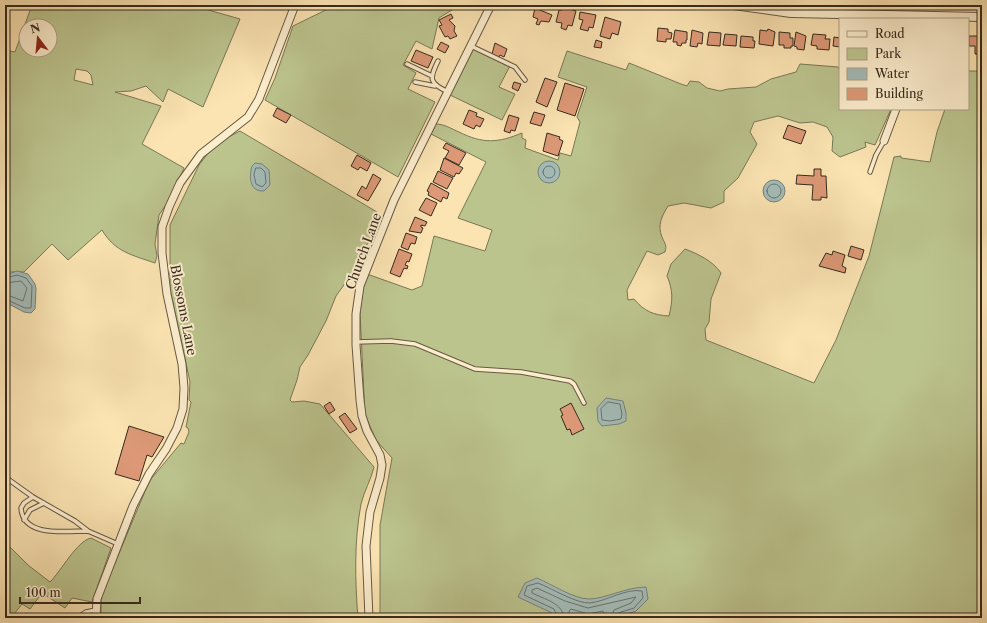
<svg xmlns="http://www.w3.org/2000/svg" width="987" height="623" viewBox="0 0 987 623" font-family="'Libre Caslon Text',serif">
<rect width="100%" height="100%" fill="#fbe3b2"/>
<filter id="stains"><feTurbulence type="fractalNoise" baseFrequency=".005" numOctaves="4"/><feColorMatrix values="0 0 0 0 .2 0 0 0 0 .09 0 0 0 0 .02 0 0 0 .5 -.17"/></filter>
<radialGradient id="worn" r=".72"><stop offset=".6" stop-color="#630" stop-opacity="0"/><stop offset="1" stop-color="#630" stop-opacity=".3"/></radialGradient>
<path fill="#bcc48e" stroke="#787856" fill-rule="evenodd" d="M32 5H191L240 19 203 107 168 89 163 102 146 86 131 91 115 92 161 106 142 144 184 168 170 199 159 215 155 244 157 256 155 263C132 255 115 252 102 230L68 260 52 244 24 272H10L5 275V50L15 52ZM26 26H50V50H26ZM76 69 87 71 91 75 93 85 74 80Z
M336 5H460L439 18 432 49 416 41 403 65 416 73 408 89 435 102 398 177 265 100 275 78 293 26Z
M473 49 510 66 499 87 515 94 502 120 450 95Z
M567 51 626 70 629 63 681 84 687 86 690 81 699 82 707 88 720 91 728 89 756 87 771 79 796 72 800 64 838 67 840 70V109H891L875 145 865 142 866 147 840 157 832 151 833 137 827 127 813 122 800 123 778 116 754 122 750 132 757 144 738 178 724 191V202L711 208 684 203 668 206C662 216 657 225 662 237 665 244 667 245 665 252L658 255 647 251 627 290 628 300 634 299C644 311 653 315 669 316 673 300 673 290 667 276L671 264 685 249C698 254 713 261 721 273L711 299 709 322 705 329 706 340 814 383 836 340 869 256 894 157 901 156V158L930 162 937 132 945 109H968V71H982V618H380V525L392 458 376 440 365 415 360 313 363 286 367 274 412 290 422 286 434 236 485 251 492 230 458 218 486 162 431 134 436 124C444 124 452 129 459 132 483 144 498 143 522 133V138L526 140 525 148 558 160 560 153 571 156 580 122 577 117 587 87 558 77Z
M240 131 377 212 369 242 360 253 351 275 336 296 326 321 308 355 300 367 297 380 290 400 292 402 304 401 320 404 374 467C371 480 364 491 361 504 354 541 355 581 358 618H101V598L104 589 146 489 151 479 181 443 184 444 189 432 188 428 186 427 191 402 189 400 190 382 170 289V225L199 165 212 148 223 140Z
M91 538 111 548 92 602 72 598 65 608 42 593 30 609 22 604 11 618H5V542L28 565 50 582C61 571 77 541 91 538Z"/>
<path fill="#a3bbb7" stroke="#77817a" d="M538 172a11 11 0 1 1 22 0a11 11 0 1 1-22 0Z
M255 163 262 164 269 170 270 185 264 191C249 192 249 176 252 166Z
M763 191a11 11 0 1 1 22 0a11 11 0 1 1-22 0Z
M17 271 28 274 35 284 36 289 35 309 31 313 24 312 5 302V275Z
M606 398 623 401 626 413V421L619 424 602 426 598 421 597 408Z
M537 578C551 584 574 599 589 599 605 599 626 587 646 587L648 599 636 611 613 618H555L552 613 518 597 525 583Z"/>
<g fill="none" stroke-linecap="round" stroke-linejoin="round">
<path stroke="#6c736a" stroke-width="1" d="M543 172a6 6 0 1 1 12 0a6 6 0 1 1-12 0Z
M256 168H261L265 172 266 183 262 187 256 184 254 175Z
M767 191a7 7 0 1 1 14 0a7 7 0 1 1-14 0Z
M5 278 17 275 26 278 32 286 31 308H25L5 299
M5 283 21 281 27 288 23 301 5 294
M608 402 620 404 622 414 621 419 610 421 602 420 601 409Z
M558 618 554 609 524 595 527 586 538 583C551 588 577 604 590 603 607 601 626 588 642 591L643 598 634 608 618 613 616 618
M564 618C563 603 544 599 532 593V590L537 588 565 601 588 608 636 597 631 603 614 610 611 618
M570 618 569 611 571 609 588 614 603 611 605 618"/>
</g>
<path fill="#d97" stroke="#352b1e" d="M563 5 568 6 567 8 576 11 572 26 568 25 566 30 561 28 562 23 556 22 559 10H562Z
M535 8 552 15 549 22 541 21 539 25 536 24 538 19 533 17Z
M580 12 596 15 593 28 589 27 588 31 580 29 583 20 579 19Z
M451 14 453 18 449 20 455 26 454 31 457 36 450 39 448 36 445 37 439 26 442 25 439 20Z
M605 17 621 22 618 35 612 33 610 39 600 36Z
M658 28 668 29V32L672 33 671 39H666V42L657 41Z
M768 29 775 32 773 46 759 44 760 30 767 31Z
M675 30 687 32V40H686V43H682L681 46 677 45V42H673Z
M692 30 703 33 702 44 698 43 697 47 690 46Z
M709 32 721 33 720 46 707 45Z
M779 32 790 33V38H793V46H791V48H784V45H779Z
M796 32 806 36 804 50 797 49V47L794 46Z
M725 34 737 35 736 46 723 45Z
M813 34 826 35 825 39H830L829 50 817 49V46L811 45Z
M741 36 753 37V41H755L754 48 740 47Z
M969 36H981L982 54H975V46H969Z
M834 37 840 38V47L833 46Z
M596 40 602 42 601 48 594 47Z
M441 42 449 46 445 53 437 49Z
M495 43 507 49 504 57 500 55 499 57 492 54Z
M416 50 433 57 428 68 411 61Z
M545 78 557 82 547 107 536 102Z
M514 82 521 84 518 91 512 88Z
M565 83 584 89 575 116 557 110Z
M277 108 291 115 286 123 273 116Z
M469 110 477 113 476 116 484 119 480 127 476 125 474 129 463 124Z
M534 112 545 115 541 126 530 123Z
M509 115 519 118 515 131 511 130 510 133 504 131Z
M788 125 806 131 801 144 783 138Z
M547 133 560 137 559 139 563 141 558 156 543 151Z
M446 143 466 153 459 165 445 158 449 151 443 148Z
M357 155 371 163 367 171 360 167 358 170 351 166Z
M444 158 463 168 459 174 456 173 454 177 440 170Z
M814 169H821V176H826L827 198 821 197V200H812L813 185 796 184 797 175 814 176Z
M438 171 453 178 447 189 433 182Z
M373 174 381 179 368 201 357 195 362 186 366 189Z
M431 183 449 193 447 199 443 197 441 202 428 195 429 192 427 191Z
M426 198 437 203 431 216 419 210Z
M415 217 427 222 425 226 421 225V227L423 228 421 233 409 231Z
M406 233 417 237 415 244 411 243 408 250 401 247Z
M851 246 864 250 861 260 848 256Z
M399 249 412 254 409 262 407 261 405 265 408 266 407 269 404 268 400 277 390 273Z
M833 251 845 255 842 266 846 268 845 273 819 266 826 253 832 255Z
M330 402 335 410 329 414 324 406Z
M571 403 584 429 572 435 570 429 567 430 561 416 563 415 560 409Z
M345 413 357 429 350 433 339 417Z
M129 426 164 437 152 457 147 455 139 481 115 474Z"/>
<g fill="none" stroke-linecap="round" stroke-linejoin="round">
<g stroke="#665943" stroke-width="5.5">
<path id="service" d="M471 46 515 67 525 80
M438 61C429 79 429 83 448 92
M407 64 432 76
M415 82 435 86
M870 172 876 155 884 141
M356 342 391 341 415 344 475 369 521 372 570 381 574 384 584 403
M5 477 33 497 75 521 88 531 118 544
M33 497 24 503 21 508C23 538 66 531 88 531
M24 520 30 510 44 503
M77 618 86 612 96 610"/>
</g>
<g stroke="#665943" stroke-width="9">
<path id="minor" d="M884 141 896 109
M96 618 97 599 133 506 149 474 166 449 177 428 183 409 184 388 182 364 167 294 162 253V227L169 207 180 183 201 154 248 117 259 99 295 5
M369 618 366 546 370 512 380 478 382 465 380 455 367 431 362 416 360 400 356 345V314L360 286 394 200 491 5"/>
</g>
<g stroke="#665943" stroke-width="10">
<path id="tertiary" d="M734 5 791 13 982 17"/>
</g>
<use href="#service" stroke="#fcedcd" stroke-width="3.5"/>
<use href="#minor" stroke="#fcedcd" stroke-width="7"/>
<use href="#tertiary" stroke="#fcedcd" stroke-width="8"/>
</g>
<g text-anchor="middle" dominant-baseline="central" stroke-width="4" stroke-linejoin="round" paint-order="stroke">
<g font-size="13" fill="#352b1e" stroke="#fcedcd">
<text transform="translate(363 251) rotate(-70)">Church Lane</text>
<text transform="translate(184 310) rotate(79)">Blossoms Lane</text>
</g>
</g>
<rect width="987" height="623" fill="none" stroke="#fbe3b2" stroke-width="20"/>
<rect x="6" y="6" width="975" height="611" fill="none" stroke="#352b1e" stroke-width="2"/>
<rect x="10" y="10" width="967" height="603" fill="none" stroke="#352b1e"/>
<rect x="839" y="18" width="130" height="92" fill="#fcedcd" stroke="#ac9f87"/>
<rect x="847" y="31" width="20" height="6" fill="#fcedcd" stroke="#ac9f87"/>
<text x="875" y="38" font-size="12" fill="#352b1e">Road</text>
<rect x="847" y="48" width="20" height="12" fill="#bcc48e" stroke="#ac9f87"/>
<text x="875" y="58" font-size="12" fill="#352b1e">Park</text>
<rect x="847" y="68" width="20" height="12" fill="#a3bbb7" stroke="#ac9f87"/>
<text x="875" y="78" font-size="12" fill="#352b1e">Water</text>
<rect x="847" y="88" width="20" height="12" fill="#dd9977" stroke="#ac9f87"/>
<text x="875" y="98" font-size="12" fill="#352b1e">Building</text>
<g transform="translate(38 38) rotate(344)"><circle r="19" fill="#fcedcd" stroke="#ac9f87"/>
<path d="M0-3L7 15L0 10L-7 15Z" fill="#8f2418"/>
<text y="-6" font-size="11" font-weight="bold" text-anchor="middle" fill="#352b1e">N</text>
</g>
<path d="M20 597v6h120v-6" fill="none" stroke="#352b1e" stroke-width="2"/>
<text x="26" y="597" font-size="12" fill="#352b1e" stroke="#fcedcd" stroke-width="3" paint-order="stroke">100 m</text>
<rect width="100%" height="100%" filter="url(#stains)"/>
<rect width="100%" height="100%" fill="url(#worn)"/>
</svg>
